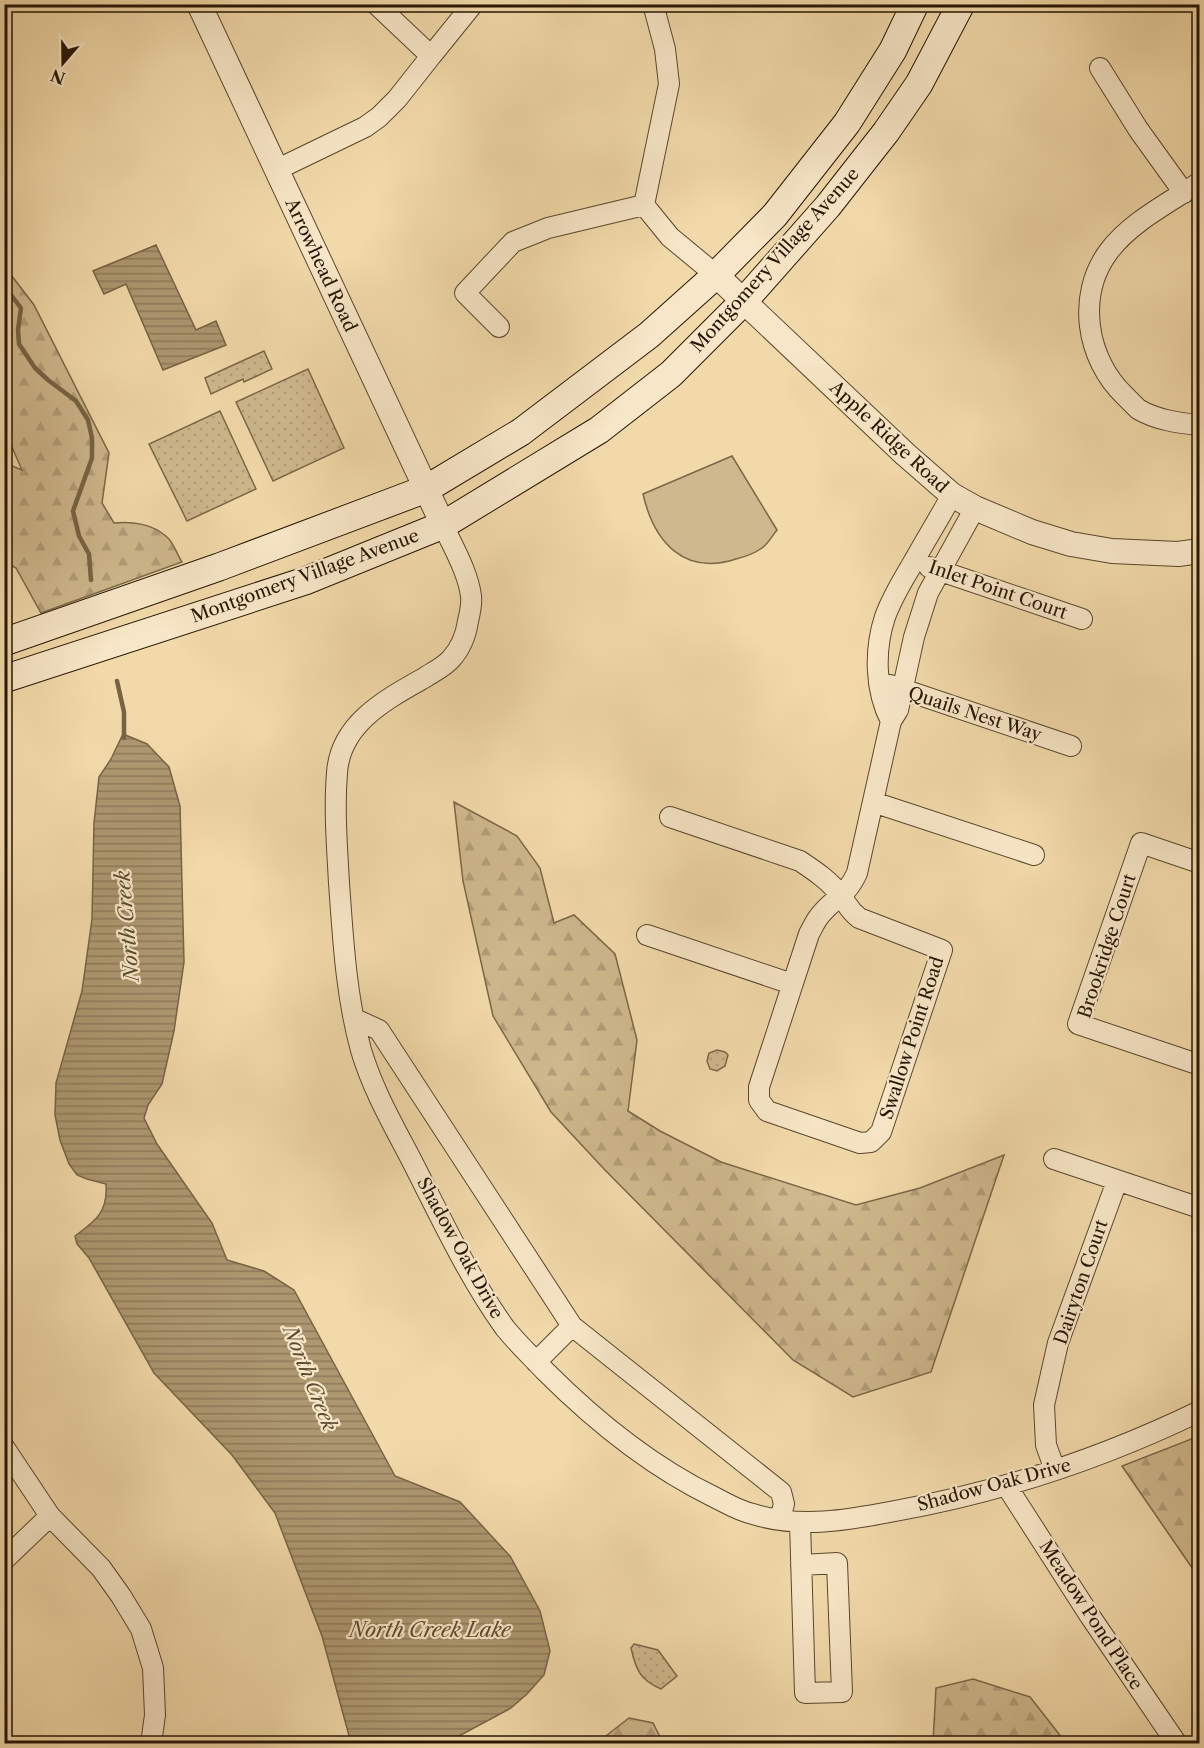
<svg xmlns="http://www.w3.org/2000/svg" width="1204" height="1748" viewBox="0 0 1204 1748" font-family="'Libre Caslon Text',serif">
<defs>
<pattern id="forest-firs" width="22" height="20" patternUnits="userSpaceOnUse" patternTransform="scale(1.5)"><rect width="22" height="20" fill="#cfb88d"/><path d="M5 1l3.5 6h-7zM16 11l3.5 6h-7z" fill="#b29d78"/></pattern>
<pattern id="park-dots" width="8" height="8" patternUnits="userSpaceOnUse" patternTransform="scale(1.5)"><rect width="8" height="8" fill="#cfb88d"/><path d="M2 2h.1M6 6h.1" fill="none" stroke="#b29d78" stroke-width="1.8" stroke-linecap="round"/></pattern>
<pattern id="water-rules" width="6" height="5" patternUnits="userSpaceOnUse" patternTransform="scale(1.5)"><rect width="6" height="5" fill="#ad9770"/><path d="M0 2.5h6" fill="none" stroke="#8d7a5a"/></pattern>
</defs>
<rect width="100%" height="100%" fill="#f2d9a9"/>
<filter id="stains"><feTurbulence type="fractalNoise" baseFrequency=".00333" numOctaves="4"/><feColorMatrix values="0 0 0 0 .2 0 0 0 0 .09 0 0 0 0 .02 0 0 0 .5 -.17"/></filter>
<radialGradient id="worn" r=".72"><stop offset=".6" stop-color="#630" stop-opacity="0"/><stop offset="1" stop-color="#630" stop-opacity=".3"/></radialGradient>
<path fill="#cfb88d" stroke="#7a6748" stroke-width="1.5" d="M732 456 777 530C772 536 768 544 762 548 755 553 744 557 736 559 684 576 654 542 643 494Z"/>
<path fill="url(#forest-firs)" stroke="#7a6748" stroke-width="1.5" d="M5 267 34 305 109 453 102 503 114 523C132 521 153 524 167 537 174 543 177 555 182 562L41 613 16 568 5 562V463L22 470 5 431Z
M454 802 517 836 540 868 554 923 574 915 615 954 637 1040 628 1111 660 1131 721 1162 856 1205 920 1188 1004 1155 931 1372 853 1397 793 1360 604 1169 551 1112 493 1016 463 881Z
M1199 1436V1578L1122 1466Z
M973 1679 1030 1697 1066 1743H933L936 1688Z
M629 1718 653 1723 663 1743H597Z"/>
<path fill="url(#park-dots)" stroke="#7a6748" stroke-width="1.5" d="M264 351 272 369 244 382 243 379 211 394 205 378Z
M308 369 344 448 273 481 236 402Z
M220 411 256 489 187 521 149 444Z
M717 1050 725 1052 728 1055 725 1066 717 1071 710 1069 707 1061 709 1053Z
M634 1644 658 1650 677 1676 661 1689C640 1680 636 1670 631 1648Z"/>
<path fill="url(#water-rules)" stroke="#776344" stroke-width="1.5" d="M156 245 196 330 216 321 226 345 163 370 126 284 104 294 93 271Z
M123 734 147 744 169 767 180 806 184 962 174 1031 162 1084 148 1105 144 1118 157 1144 212 1223 227 1260 264 1271 294 1290 395 1476 460 1502 510 1556 540 1611 550 1651 544 1675 527 1694 511 1708 446 1743H351L322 1636 275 1513 232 1455 154 1373 89 1258 77 1244 75 1236C97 1220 108 1211 106 1184L87 1179 77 1175 69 1164 60 1140 55 1115 56 1083 82 991 92 919 94 823 99 777 111 759Z"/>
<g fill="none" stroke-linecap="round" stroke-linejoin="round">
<path stroke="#776344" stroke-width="4.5" d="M4 293 11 295 21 308 18 330 19 344 35 368 48 380 76 401 88 420 92 438V458L73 511 79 536 89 554 91 580
M117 681 124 712V738"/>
<g stroke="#59472c" stroke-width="22">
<path id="minor" d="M431 56 473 4
M1100 68 1138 129 1184 193
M276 170 365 127 379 117 397 99 431 56 376 4
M1200 182C1169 203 1132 221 1109 251 1076 295 1086 359 1125 396 1129 400 1134 405 1138 409 1156 420 1179 423 1200 425
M644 205 669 84 665 49 653 4
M644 205 670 237 716 275
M499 327 465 293 513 242 548 228 644 205
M443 525C453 547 468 572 471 596 472 604 470 613 468 621 466 635 461 648 451 659 444 667 433 672 424 678 385 700 340 724 337 773 334 809 337 846 339 883 343 939 346 996 361 1050 373 1091 395 1128 414 1165 442 1220 469 1278 505 1328 517 1343 532 1357 545 1371 595 1421 650 1466 714 1497 726 1503 739 1511 753 1514 800 1529 848 1520 895 1511 1001 1492 1103 1458 1200 1411
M929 567 1082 619
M890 685 1071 746
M891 721C875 691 874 650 885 617 891 600 901 583 910 568 924 543 938 520 952 495
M873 802 1034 855
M670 817 800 861C815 871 830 881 841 896 848 905 848 909 859 918L942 950 881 1132 871 1142 860 1143 767 1111 759 1100V1087L809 934C813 927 816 919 822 913 837 896 847 895 857 873L891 721 898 710 914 637 928 593 975 508
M1200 863 1141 843 1078 1024 1200 1065
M647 935 792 984
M355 1019 379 1030 572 1326 781 1492 784 1504 780 1519
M1054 1159 1200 1208
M536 1362 572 1326
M4 1447 50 1516 101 1568 121 1596 141 1629 153 1668 155 1715 151 1744
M1055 1470 1046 1445 1044 1405 1058 1343 1117 1181
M1006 1485 1090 1616 1177 1744
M800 1522 805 1693 842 1692 837 1563 801 1565
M4 1560 50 1516"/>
</g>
<g stroke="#59472c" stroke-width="26">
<path id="tertiary" d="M199 4 443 525
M716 275 905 454 952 495 975 508 1032 532 1071 544 1112 551 1178 554 1200 551"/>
</g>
<g stroke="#261602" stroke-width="29">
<path id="secondary" d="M4 642 219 567 426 489 521 432 649 335 716 275 775 215 847 123 893 50 915 4
M4 679 305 581 443 525 599 430 671 374 744 301 828 206 886 132 919 84 961 4"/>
</g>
<use href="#minor" stroke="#f7e6c7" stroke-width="20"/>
<use href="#tertiary" stroke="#f7e6c7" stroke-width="24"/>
<use href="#secondary" stroke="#f7e6c7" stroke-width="27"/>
</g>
<g text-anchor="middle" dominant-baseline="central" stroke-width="4.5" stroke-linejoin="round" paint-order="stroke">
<g font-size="18" fill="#261602" stroke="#f7e6c7">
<text transform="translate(775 260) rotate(-48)">Montgomery Village Avenue</text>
<text transform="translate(321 265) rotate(65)">Arrowhead Road</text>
<text transform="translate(889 437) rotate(43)">Apple Ridge Road</text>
<text transform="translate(305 576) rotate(-20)">Montgomery Village Avenue</text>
<text transform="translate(998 590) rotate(19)">Inlet Point Court</text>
<text transform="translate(975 714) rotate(18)">Quails Nest Way</text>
<text transform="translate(1107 946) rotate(-72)">Brookridge Court</text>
<text transform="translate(912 1038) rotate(-72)">Swallow Point Road</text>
<text transform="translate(460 1248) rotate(61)">Shadow Oak Drive</text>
<text transform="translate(1081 1282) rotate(-71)">Dairyton Court</text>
<text transform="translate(994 1485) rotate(-15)">Shadow Oak Drive</text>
<text transform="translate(1091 1615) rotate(57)">Meadow Pond Place</text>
</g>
<g font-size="20" font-style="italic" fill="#5c4a2e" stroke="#f7e6c7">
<text transform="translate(127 926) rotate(-95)">North Creek</text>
<text transform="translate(310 1378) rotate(68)">North Creek</text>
<text x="430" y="1630">North Creek Lake</text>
</g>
</g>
<rect width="1204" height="1748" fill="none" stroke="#f2d9a9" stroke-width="24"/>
<rect x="6" y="6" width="1192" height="1736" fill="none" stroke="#261602" stroke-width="3"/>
<rect x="12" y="12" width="1180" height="1724" fill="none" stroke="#261602" stroke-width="1.5"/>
<g transform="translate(63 63) rotate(200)" stroke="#f7e6c7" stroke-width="4.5" paint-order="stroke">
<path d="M0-4.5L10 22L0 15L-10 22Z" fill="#261602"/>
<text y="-9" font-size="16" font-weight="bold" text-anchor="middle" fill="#261602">N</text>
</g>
<rect width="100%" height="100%" filter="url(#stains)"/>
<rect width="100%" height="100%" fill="url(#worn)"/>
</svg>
